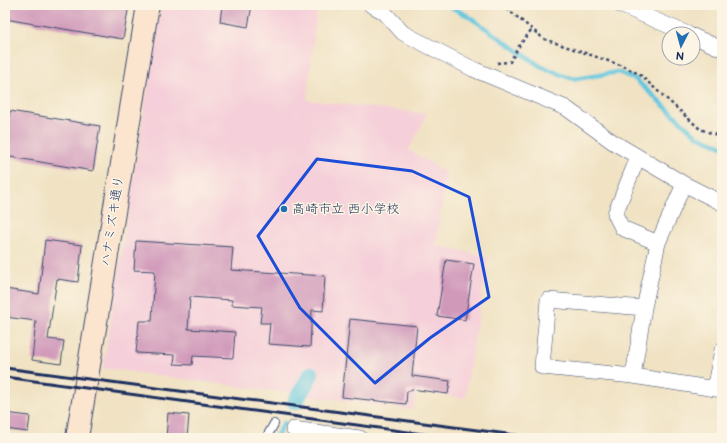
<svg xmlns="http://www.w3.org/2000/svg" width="727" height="443" viewBox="0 0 727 443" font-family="'Balsamiq Sans','Klee One',sans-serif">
<rect width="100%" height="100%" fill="#fcf5e5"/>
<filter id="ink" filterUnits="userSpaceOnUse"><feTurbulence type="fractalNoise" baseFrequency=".025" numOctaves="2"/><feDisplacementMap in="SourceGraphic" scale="8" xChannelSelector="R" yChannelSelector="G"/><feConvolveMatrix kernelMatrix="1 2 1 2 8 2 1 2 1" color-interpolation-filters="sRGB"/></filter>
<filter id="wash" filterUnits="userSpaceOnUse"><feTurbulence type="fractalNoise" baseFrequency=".012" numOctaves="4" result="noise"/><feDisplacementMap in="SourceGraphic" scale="16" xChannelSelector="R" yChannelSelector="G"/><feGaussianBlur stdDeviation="0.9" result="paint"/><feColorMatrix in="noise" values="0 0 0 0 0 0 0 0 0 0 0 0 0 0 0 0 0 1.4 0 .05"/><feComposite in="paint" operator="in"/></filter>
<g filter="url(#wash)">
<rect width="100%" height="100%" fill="#f0e2c3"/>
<path fill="#f5cfd9" d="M161 5H298L317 8 307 100 427 114 409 150 446 173 436 245 488 257 465 398 416 392 413 410 103 368Z"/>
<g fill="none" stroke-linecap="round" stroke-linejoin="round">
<path stroke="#62c6df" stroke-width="4.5" d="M447 5 468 16 540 66 567 77 575 79 618 72 635 79 697 136 722 146
M275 438 284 423"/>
<path stroke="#62c6df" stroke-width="16" d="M295 402 311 374"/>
</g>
<g id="blocks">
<path fill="#d099ba" d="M5 5H129L123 39 5 19Z
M222 5H252L248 27 220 22Z
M10 111 100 126 93 171 5 156V142Z
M45 240 82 245 78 282 57 279 48 339 64 341 61 364 32 360 36 321 5 317V289L39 294Z
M136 241 233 247 231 270 325 276 323 311 312 310 310 347 268 344 270 323H260L262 307 232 305V300L190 297 188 329 235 332 233 358 193 356 192 365 174 364 175 355 136 353 139 321H152L155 271 134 270Z
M446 260 474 264 465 320 437 316Z
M350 319 417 326 412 376 450 381 448 394 411 389 410 391H407L406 404 342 397Z
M5 413 30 416 28 432 5 429Z
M168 413 189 415 187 438H166Z"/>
</g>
</g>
<g filter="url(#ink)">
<use href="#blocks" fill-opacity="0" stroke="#3b4a6d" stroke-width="1"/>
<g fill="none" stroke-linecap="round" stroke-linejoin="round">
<g stroke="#3b4a6d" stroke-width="10">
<path id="lane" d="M266 438 274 424"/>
</g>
<g stroke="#3b4a6d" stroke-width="16">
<path id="street" d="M371 5 384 12 403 33 473 69 566 108 613 142 684 184 722 203
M620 5 688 34
M693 36 722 49
M638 157 615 214 622 228 658 243
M644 308 548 300 542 367 633 376 722 390
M633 376 644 308 658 243 684 184
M714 389 722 350
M293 429 360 438"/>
</g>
<g stroke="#3b4a6d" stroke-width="24">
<path id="secondary" d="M77 438 148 5"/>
</g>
<path stroke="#3b4a6d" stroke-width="2.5" stroke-dasharray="3 3" stroke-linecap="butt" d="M477 5 506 8 544 39 623 66 639 74 700 129 722 137
M497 63 510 62 519 46 532 29"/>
<use href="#lane" stroke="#fff" stroke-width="8"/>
<use href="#street" stroke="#fff" stroke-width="15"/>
<use href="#secondary" stroke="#fce5cf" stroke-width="22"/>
<path stroke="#1b2f5e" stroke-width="3" d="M5 368 537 438
M5 377 452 438"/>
</g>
</g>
<path fill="none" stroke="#1d4ed8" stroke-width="3" stroke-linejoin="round" d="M317 159 412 171 469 197 489 297 430 338 375 383 300 308 258 236Z"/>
<circle fill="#1f6fb2" stroke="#fcf5e5" stroke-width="1.5" cx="284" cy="209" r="4"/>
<g text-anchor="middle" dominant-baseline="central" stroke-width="3" stroke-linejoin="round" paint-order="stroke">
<g font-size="13" fill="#1b2f5e" stroke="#fcf5e5" text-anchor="start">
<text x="292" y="209">高崎市立 西小学校</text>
</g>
<g font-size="13" fill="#1b2f5e" stroke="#fcf5e5">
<text transform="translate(112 221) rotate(-81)">ハナミズキ通り</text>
</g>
</g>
<rect width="727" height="443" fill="none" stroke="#fcf5e5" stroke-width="20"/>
<g transform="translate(681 46) rotate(186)"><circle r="19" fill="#fcf5e5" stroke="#a2a6af"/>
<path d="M0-3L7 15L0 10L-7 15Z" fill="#1f6fb2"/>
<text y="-6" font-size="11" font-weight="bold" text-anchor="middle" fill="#1b2f5e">N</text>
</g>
</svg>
